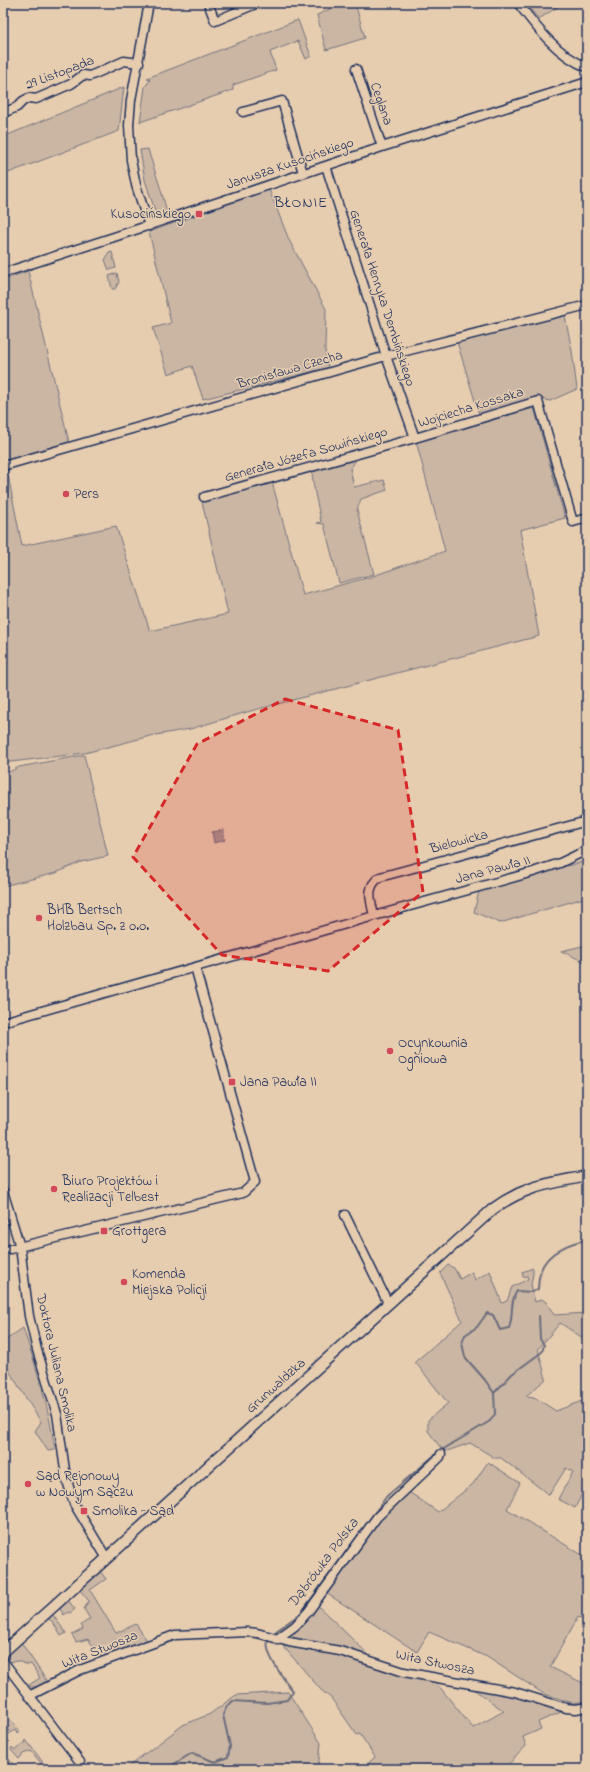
<svg xmlns="http://www.w3.org/2000/svg" width="590" height="1772" viewBox="0 0 590 1772" font-family="'Indie Flower',sans-serif">
<rect width="100%" height="100%" fill="#e7cdaf"/>
<filter id="ink" filterUnits="userSpaceOnUse"><feTurbulence type="fractalNoise" baseFrequency=".025" numOctaves="2"/><feDisplacementMap in="SourceGraphic" scale="8" xChannelSelector="R" yChannelSelector="G"/><feConvolveMatrix kernelMatrix="1 2 1 2 8 2 1 2 1" color-interpolation-filters="sRGB"/></filter>
<g filter="url(#ink)">
<path fill="#cab6a3" stroke="#727280" d="M328 3H355L365 38 326 50 317 15 330 9Z
M525 3H563L539 19Z
M298 20 311 56 306 59 298 41 270 52 276 70 233 85V90L140 122 145 87 150 80 147 78Z
M124 87 119 131 3 175V137Z
M148 149C154 171 163 192 167 214L157 217 145 180 140 150Z
M269 189 289 240 326 309 325 350 328 368 203 399 192 366 168 374 153 328 171 323 149 232Z
M112 252 116 268 109 270 105 260 109 253Z
M28 271 69 442 3 461V280Z
M117 273 119 282 115 289H112L109 276Z
M565 316 572 351 577 389 550 401 541 399 479 414 457 342Z
M534 408 565 518 520 530 539 636 247 712 190 729 150 736 85 753 3 763V471L7 470 22 546 116 526 150 631 228 614 202 502 272 482 303 595 370 577 445 551 416 441Z
M358 457 350 469 354 487 384 480 387 490 361 499 357 510 374 574 339 583 324 524 317 523 321 522C318 505 313 489 312 472L318 466Z
M84 755 108 856 81 862 56 873 3 886V775L19 767Z
M587 861V897L500 923 474 912 480 887Z
M587 945V963L561 951Z
M448 1265 454 1268 460 1279 472 1272 475 1280 490 1271 502 1303 507 1301 512 1287 528 1279 527 1276 523 1277 522 1272 533 1268V1274L531 1284 535 1302 542 1299 547 1303 554 1315 587 1313 586 1340 560 1323 538 1349 546 1379 526 1396 534 1397 556 1411 587 1399V1484L575 1508 558 1499 573 1472 566 1468 549 1495 501 1458H495L470 1443 444 1452 428 1431V1420L448 1403 415 1362 462 1321 440 1273Z
M23 1328C37 1369 49 1408 55 1450L48 1451 35 1431 41 1422 3 1361V1342Z
M488 1462 520 1483 507 1509 587 1558V1620L578 1617 550 1667 587 1685V1701L573 1703 544 1694 487 1657 429 1632 417 1652 326 1593 367 1534 409 1492 438 1512 473 1484Z
M100 1571 106 1579 90 1590 116 1633 136 1624 148 1642 97 1659 99 1655 88 1639 76 1642 72 1635 83 1629 81 1625 90 1619 84 1609 89 1601 79 1589Z
M67 1599 75 1609 70 1613 68 1612 64 1615 59 1607Z
M317 1605 373 1659 288 1636 301 1625Z
M52 1614 66 1633 61 1636 53 1622 47 1618Z
M21 1642 48 1683 38 1687H31L29 1685 40 1678 31 1664 28 1665 18 1661 7 1662 3 1656Z
M283 1646 349 1656 433 1679 473 1728 504 1711 469 1686 505 1691 566 1710 538 1722 541 1729 523 1737 526 1746 504 1769H362L375 1757 360 1734 357 1735 331 1698 321 1690Z
M288 1692 321 1743 318 1769H125L183 1725 210 1714 236 1695Z
M3 1710 20 1732 18 1734 15 1730 5 1737 8 1741 5 1742 3 1740V1726L8 1722 3 1716Z
M26 1740 48 1769H43L45 1768 31 1751 23 1754 19 1759 11 1750 12 1747 15 1750 25 1743Z
M3 1752 17 1769H3Z"/>
<path fill="#9f9592" stroke="#6a6c7d" d="M223 830 225 840 214 843 212 832Z"/>
<g fill="none" stroke-linecap="round" stroke-linejoin="round">
<path stroke="#6a6c7d" stroke-width="2" d="M494 1393 512 1374 542 1352 544 1345 540 1339 539 1316
M442 1450 490 1421 495 1414 494 1393 485 1380 465 1357 462 1343 465 1335 477 1327 487 1313 493 1315 500 1330 509 1328C514 1315 509 1303 517 1291L532 1292 538 1289C538 1283 539 1276 541 1270 547 1253 570 1242 587 1240
M272 1634 300 1614 387 1496 437 1453
M166 1769 192 1753 215 1762 228 1757 230 1746 223 1715 227 1706 233 1701 267 1703 287 1700 293 1691C286 1682 261 1651 269 1639"/>
<g stroke="#1b2f5e" stroke-width="11">
<path id="minor" d="M3 3H4
M208 3 215 21 258 3
M518 3C536 27 558 56 587 67
M356 69 382 147
M243 112 282 101 303 173
M3 113 17 107 23 101 29 98 36 99 71 84 83 75 90 76 124 61 139 63
M326 166 386 356 415 438
M149 226 136 185 131 160 129 125 131 100 149 3
M3 273 117 236 382 147 587 82
M3 466 386 356 587 305
M204 497 415 438 538 401 573 522 587 518
M374 916C371 901 365 887 380 877L587 821
M3 1022 374 916 533 872 560 863 587 850
M3 1191 20 1247 29 1316 37 1350 57 1414 66 1477 74 1504 106 1557
M345 1215 388 1303
M10 1249 243 1193 255 1182 195 967
M278 1640 281 1636 295 1626 308 1612 377 1517 440 1457 441 1454
M3 1661 80 1762
M29 1696 80 1670 175 1635 247 1632 257 1633 289 1642 340 1651 404 1672 515 1692 566 1708 576 1709 587 1707"/>
</g>
<g stroke="#1b2f5e" stroke-width="13">
<path id="tertiary" d="M3 1652 493 1209C526 1185 549 1184 587 1176"/>
</g>
<use href="#minor" stroke="#e7cdaf" stroke-width="8"/>
<use href="#tertiary" stroke="#e7cdaf" stroke-width="10"/>
</g>
</g>
<path fill="#d62828" fill-opacity="0.2" stroke="#d62828" stroke-width="3" stroke-dasharray="8 5" stroke-linejoin="round" d="M285 699 398 730 423 892 328 971 222 955 133 857 197 744Z"/>
<g fill="#d1495b" stroke="#e7cdaf" stroke-width="1.5">
<rect x="195" y="210" width="8" height="8" rx="2"/>
<circle cx="66" cy="494" r="4"/>
<circle cx="39" cy="918" r="4"/>
<circle cx="390" cy="1051" r="4"/>
<rect x="228" y="1078" width="8" height="8" rx="2"/>
<circle cx="54" cy="1189" r="4"/>
<rect x="100" y="1227" width="8" height="8" rx="2"/>
<circle cx="124" cy="1282" r="4"/>
<circle cx="28" cy="1484" r="4"/>
<rect x="80" y="1507" width="8" height="8" rx="2"/>
</g>
<g text-anchor="middle" dominant-baseline="central" stroke-width="3" stroke-linejoin="round" paint-order="stroke">
<g font-size="14" fill="#1b2f5e" stroke="#e7cdaf">
<text transform="translate(60 73) rotate(-21)">29 Listopada</text>
<text transform="translate(381 104) rotate(71)">Ceglana</text>
<text transform="translate(290 164) rotate(-19)">Janusza Kusocińskiego</text>
<text transform="translate(382 298) rotate(72)">Generała Henryka Dembińskiego</text>
<text transform="translate(290 370) rotate(-16)">Bronisława Czecha</text>
<text transform="translate(471 408) rotate(-17)">Wojciecha Kossaka</text>
<text transform="translate(306 455) rotate(-16)">Generała Józefa Sowińskiego</text>
<text transform="translate(459 842) rotate(-15)">Bielowicka</text>
<text transform="translate(493 870) rotate(-15)">Jana Pawła II</text>
<text transform="translate(56 1363) rotate(77)">Doktora Juliana Smolika</text>
<text transform="translate(276 1386) rotate(-42)">Grunwaldzka</text>
<text transform="translate(100 1650) rotate(-22)">Wita Stwosza</text>
<text transform="translate(435 1663) rotate(12)">Wita Stwosza</text>
</g>
<g font-size="14" fill="#1b2f5e" stroke="#e7cdaf" text-anchor="start">
<text x="191" y="214" text-anchor="end">Kusocińskiego</text>
<text x="74" y="494">Pers</text>
<text x="47" y="910">BHB Bertsch<tspan x="47" dy="16">Holzbau Sp. z o.o.</tspan></text>
<text x="398" y="1043">Ocynkownia<tspan x="398" dy="16">Ogniowa</tspan></text>
<text x="240" y="1082">Jana Pawła II</text>
<text x="62" y="1181">Biuro Projektów i<tspan x="62" dy="16">Realizacji Telbest</tspan></text>
<text x="112" y="1231">Grottgera</text>
<text x="132" y="1274">Komenda<tspan x="132" dy="16">Miejska Policji</tspan></text>
<text x="36" y="1476">Sąd Rejonowy<tspan x="36" dy="16">w Nowym Sączu</tspan></text>
<text x="92" y="1511">Smolika - Sąd</text>
</g>
<g font-size="15" letter-spacing="1" fill="#1b2f5e" stroke="#e7cdaf">
<text x="301" y="203">BŁONIE</text>
</g>
<g font-size="15" font-style="italic" fill="#2f3e66" stroke="#e7cdaf">
<text transform="translate(323 1563) rotate(-53)">Dąbrówka Polska</text>
</g>
</g>
<rect width="590" height="1772" fill="none" stroke="#e7cdaf" stroke-width="16"/>
<rect x="8" y="8" width="574" height="1756" fill="none" stroke="#1b2f5e" stroke-width="1.5" filter="url(#ink)"/>
</svg>
